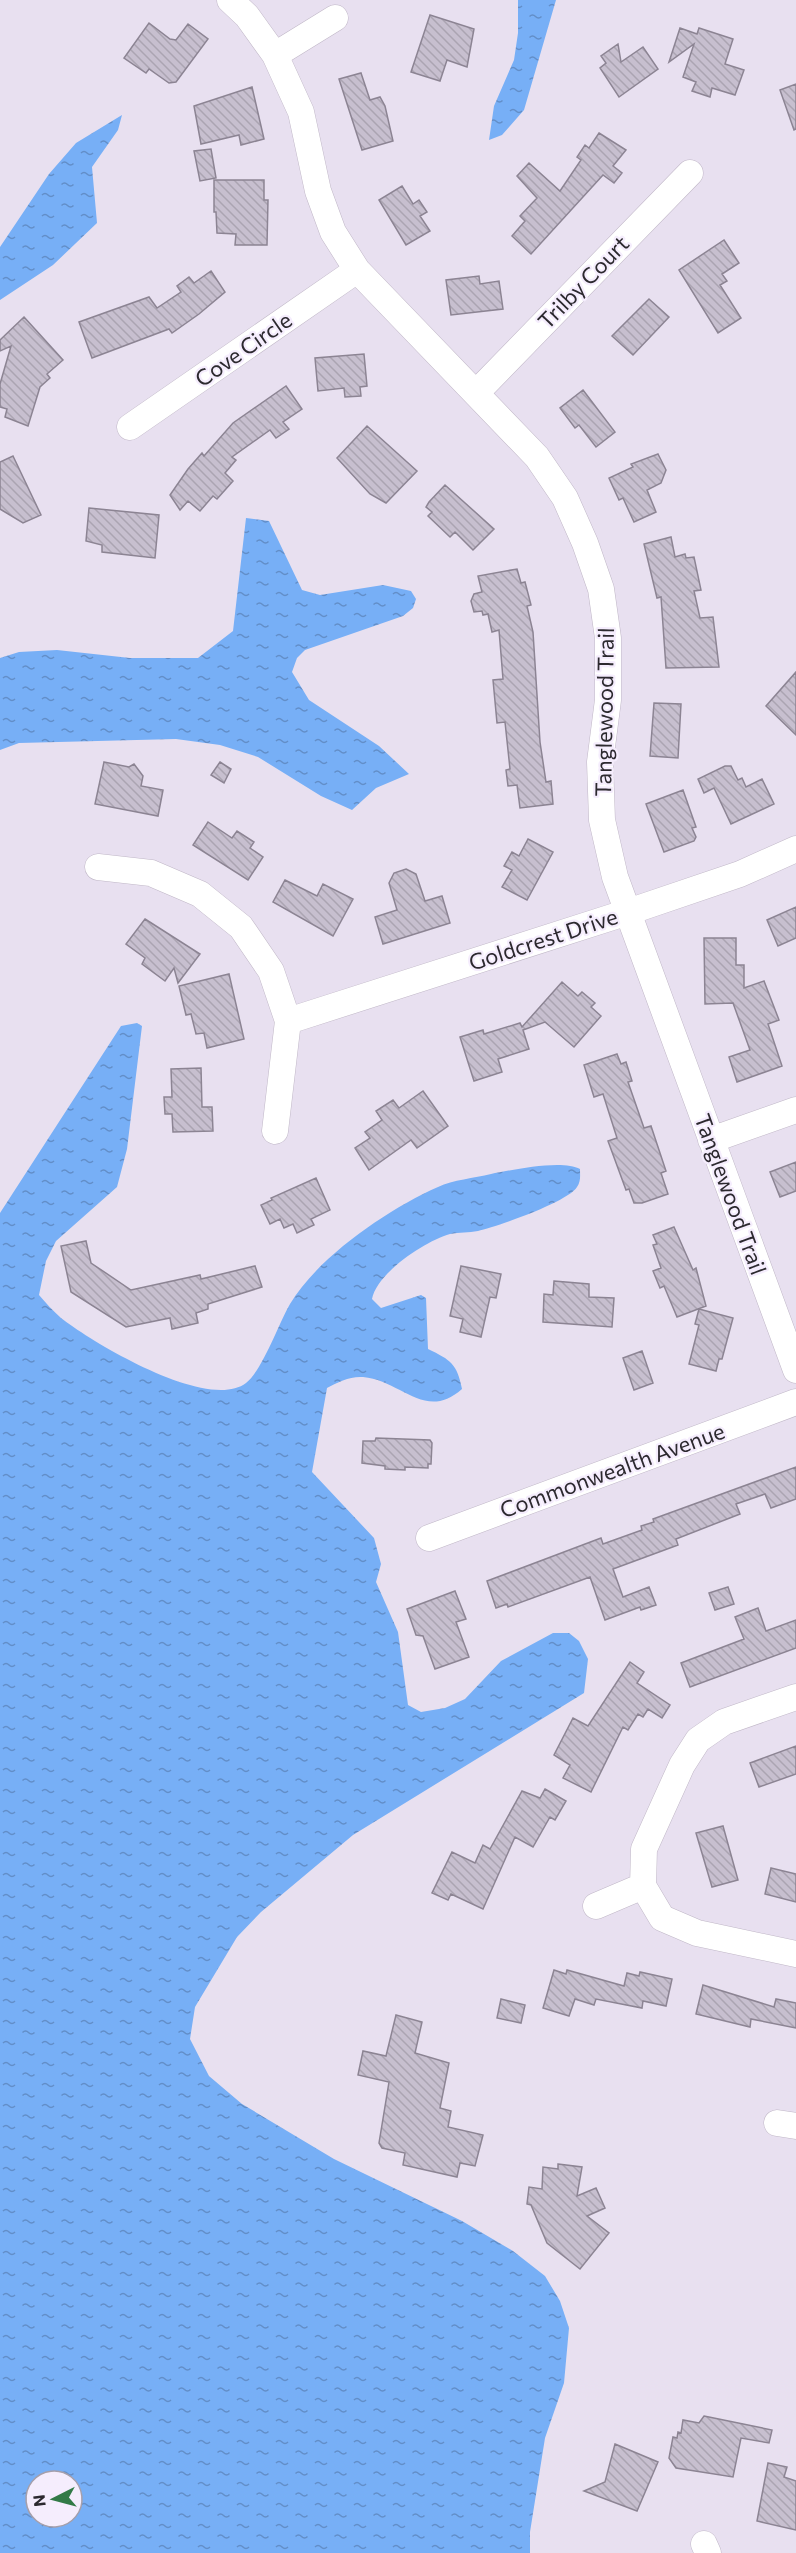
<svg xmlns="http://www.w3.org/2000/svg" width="796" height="2553" viewBox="0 0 796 2553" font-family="Commissioner,sans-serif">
<defs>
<pattern id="water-ripples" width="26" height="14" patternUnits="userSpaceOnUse" patternTransform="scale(1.5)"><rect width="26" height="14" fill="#77aff6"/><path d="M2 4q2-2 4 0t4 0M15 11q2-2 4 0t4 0" fill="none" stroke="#628ec8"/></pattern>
<pattern id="building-back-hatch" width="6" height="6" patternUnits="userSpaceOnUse" patternTransform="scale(1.5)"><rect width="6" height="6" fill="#c7bfcf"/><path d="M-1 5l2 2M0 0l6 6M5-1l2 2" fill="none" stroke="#aba4b2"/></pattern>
</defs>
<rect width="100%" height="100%" fill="#e8e0f0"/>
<path fill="url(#water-ripples)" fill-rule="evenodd" d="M518 0H556L524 110 502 135 489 140 494 106 514 60 518 33Z
M122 115 118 130 92 167 97 223 53 265 0 300V247L49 174 76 143Z
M246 518 269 521 302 590 320 595 383 585 411 591 416 599 413 608 403 616 305 650 297 658 292 672 309 700 379 746 409 774 376 788 352 810 321 796 258 757 220 745 176 739 19 743 0 750V658L19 652 57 650 130 658H198L233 631Z
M137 1023 142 1026 127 1149 117 1187 56 1241 46 1261 39 1295C46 1303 53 1311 61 1318 93 1343 208 1412 246 1383 262 1371 279 1323 290 1304 318 1257 388 1209 438 1187 453 1180 474 1178 491 1174 512 1170 562 1159 580 1169 580 1176 581 1181 577 1187 568 1202 496 1227 478 1231 469 1233 459 1232 450 1234 425 1241 377 1273 372 1299L381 1308 421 1295 426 1298 428 1349C451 1360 457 1364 462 1389 425 1422 401 1380 363 1377 350 1376 338 1382 327 1388L312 1472 374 1538 381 1564 376 1582 398 1632 408 1705 421 1712 445 1708 465 1699 501 1661 553 1633H569L579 1641 588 1659 584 1693 353 1835 261 1912 237 1937 195 2007 190 2039 209 2076 242 2104 334 2159 462 2221 513 2251 545 2276 560 2301 569 2328 564 2383 545 2438 530 2532V2553H0V1213L121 1026ZM36 2481H72V2517H36Z"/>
<path fill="url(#building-back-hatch)" stroke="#8c8493" stroke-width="1.5" d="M430 15 474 29 467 67 447 60 440 81 411 72Z
M149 23 170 39 176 40 188 24 208 39 176 82 169 83 149 69 146 73 124 58Z
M680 28 697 34 699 28 733 39 725 64 744 70 735 95 712 88 710 97 692 91 696 82 683 77 694 44 669 62Z
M618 44 621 62 643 47 658 69 619 97 600 68 606 63 601 56Z
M361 73 370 100 380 97 385 106 393 141 362 150 339 79Z
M796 84V129L794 130 780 90Z
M252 87 264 139 241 145 239 135 201 144 194 106Z
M599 133 626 150 613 166 622 173 614 183 603 175 531 254 512 236 525 221 520 216 537 198 517 176 529 163 560 191 581 160 577 157 585 145 589 148Z
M211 149 216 178 200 181 194 151Z
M214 180H264V200H268L267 245H235L236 234 217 233 216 212H214Z
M402 186 413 204 419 200 427 212 420 216 430 231 406 245 379 200Z
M724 240 739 263 722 274 727 281 720 285 741 318 718 333 679 270Z
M211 271 225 292 199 314 172 333 169 329 92 358 79 322 149 297 157 308 181 292 177 286 189 277 194 283Z
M479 276 480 284 499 281 503 309 451 315 446 280Z
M649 299 669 317 633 355 612 336Z
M24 317 63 360 47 374 50 378 40 387 28 426 5 417 7 409 0 407V384L11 346 0 351V340Z
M364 354 367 386 360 387 361 396 345 397 344 388 318 391 315 358Z
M286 386 302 409 283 422 289 429 276 438 270 430 232 457 236 460 225 473 233 481 217 499 213 496 200 511 188 501 180 510 170 495 188 469 202 453 204 456 233 423Z
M583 390 615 432 596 447 579 425 575 428 560 408Z
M367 426 417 471 386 503 370 494 337 458Z
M658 454 666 470 661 483 647 490 656 512 634 522 623 498 619 500 609 478 633 467 631 464Z
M13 456 41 515 23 523 0 509V462Z
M445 485 494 529 473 550 455 532 450 537 428 516 432 512 426 507 429 502Z
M89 508 159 515 155 558 102 552V545L86 541Z
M671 537 675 557 685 554 686 558 694 557 701 590 694 591 700 618 713 617 719 667 666 668 661 597 657 598 644 544Z
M517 569 521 583 525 582 531 605 527 606 533 632 540 742 546 782 551 781 553 804 520 808 517 785 508 786 506 770 510 769 505 722 497 723 493 680 503 679 499 630 492 632 488 614 483 615 482 611 474 612 471 601 474 594 482 592 478 576Z
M796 672V735L766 706Z
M654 703 681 704 678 758 650 756Z
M104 762 129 767 134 764 143 776 141 786 163 790 158 816 95 804Z
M220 762 231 769 224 783 211 775Z
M725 766H731L738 780 742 778 746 787 762 779 774 804 731 824 714 788 704 793 698 779Z
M683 790 696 827 692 828 696 837 694 841 664 852 646 804Z
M208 822 232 838 237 831 254 842 250 848 263 857 248 880 193 845Z
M528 839 553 852 527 900 502 887 512 870 504 866 512 852 519 856Z
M406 869 416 874 425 901 442 896 450 923 383 944 375 917 397 910 389 883 394 873Z
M285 880 317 896 323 884 353 899 333 936 273 902Z
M796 907V938L778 946 767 920Z
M145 919 200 954 178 983 174 968 165 981 142 964 145 958 126 944Z
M704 938H736V965H744V988L764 981 779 1020 768 1024 782 1066 737 1082 729 1057 750 1050 733 1003 705 1004Z
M229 974 244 1039 207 1048 204 1033 196 1034 191 1014 186 1015 179 986Z
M562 982 578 996 582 992 595 1003 591 1007 601 1016 574 1047 545 1022 523 1030 529 1049 498 1059 502 1072 474 1081 460 1037 483 1030 484 1034 520 1023 522 1027Z
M617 1054 621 1064 626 1062 632 1081 628 1082 644 1128 651 1126 666 1171 661 1173 668 1194 642 1203H634L629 1189 626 1190 608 1141 617 1138 603 1094 594 1097 584 1065Z
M201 1068 202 1107H212L213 1131 173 1132 172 1114H165L164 1097H172L171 1069Z
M423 1091 448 1126 417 1148 411 1140 369 1170 355 1148 370 1138 365 1132 382 1120 376 1111 393 1100 399 1108Z
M796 1162V1191L780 1197 770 1172Z
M316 1178 330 1210 311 1219 314 1225 297 1233 293 1224 284 1228 280 1219 270 1224 261 1205 272 1200 271 1198Z
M674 1227 693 1270 696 1268 706 1306 677 1317 664 1286 660 1288 653 1271 661 1268 653 1245 657 1244 653 1235Z
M86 1241 91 1263 131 1290 200 1275 201 1279 255 1266 262 1287 208 1304V1309L196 1313 198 1323 172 1329 170 1318 126 1327 71 1292 61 1246Z
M461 1266 501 1274 496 1298 490 1297 481 1337 460 1332 463 1319 450 1316Z
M554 1281 589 1284V1297L614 1298 612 1327 543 1322 544 1294 553 1295Z
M699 1309 733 1318 722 1359H719L716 1371 689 1364 699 1325 695 1324Z
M642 1351 653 1383 634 1390 623 1358Z
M376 1438 430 1440 432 1443 431 1464H428V1468L405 1467V1470L385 1469V1466L362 1463 363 1441H375Z
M796 1467V1499L771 1508 765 1494 736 1504 740 1514 676 1539 678 1545 613 1569 623 1597 649 1587 656 1605 641 1610 640 1607 605 1620 590 1577 508 1607 507 1604 496 1608 487 1581 601 1538 603 1544 642 1530 641 1526 654 1522 653 1519Z
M728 1587 734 1604 715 1610 709 1593Z
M455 1591 466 1619 456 1622 469 1657 435 1669 423 1636 416 1635 407 1609Z
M758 1608 766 1631 796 1620V1648L690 1687 681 1663 744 1639 735 1617Z
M630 1662 644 1672 637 1683 670 1705 662 1718 648 1709 643 1717 638 1714 628 1730 623 1727 591 1792 563 1778 570 1765 554 1755 573 1718 588 1726Z
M796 1746V1774L759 1787 750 1763Z
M545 1789 566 1801 555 1820 550 1817 533 1847 515 1837 483 1909 451 1894 448 1900 432 1893 452 1852 475 1863 483 1845 490 1849 522 1791 540 1798Z
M723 1826 738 1880 712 1887 696 1833Z
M771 1868 796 1874V1902L765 1894Z
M554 1970 566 1974 567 1970 624 1986 627 1973 639 1976 640 1972 672 1979 666 2006 643 2001 642 2008 596 1999 594 2005 575 1999 569 2016 543 2008Z
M703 1985 774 2007 776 1999 796 2003V2028L751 2019 750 2027 696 2014Z
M501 1999 525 2005 521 2023 497 2018Z
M396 2015 422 2022 415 2053 449 2063 440 2108 451 2111 448 2127 483 2135 475 2166 460 2163 457 2177 403 2165 405 2153 382 2148 379 2143 389 2082 358 2075 363 2051 386 2056Z
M558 2164 582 2167 577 2196 596 2188 605 2208 587 2216 609 2233 580 2269 547 2243 531 2205 527 2204 529 2187 542 2189 543 2167 558 2169Z
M704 2416 772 2430 769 2443 741 2438 733 2477 676 2468 669 2458 673 2437 677 2438 678 2432 681 2433 683 2420 699 2423Z
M615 2444 658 2462 637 2511 584 2491 605 2482Z
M768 2463 787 2467 784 2477 796 2481V2530L757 2521Z"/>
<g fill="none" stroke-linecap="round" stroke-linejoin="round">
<g stroke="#c0b7c7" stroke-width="27">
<path id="minor" d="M230 0 247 16 275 55 301 112 318 191 333 232 357 270 537 457 565 498 585 543 601 589 608 638V700L600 762 602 820 615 877 796 1370
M275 55 335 18
M477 392 690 173
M130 427 357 270
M98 867 151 873 200 894 241 927 271 971 288 1021 275 1131
M288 1021 628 912 740 874 796 849
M711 1140 796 1110
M429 1538 796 1402
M643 1886 644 1849 682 1765 698 1740 724 1722 796 1697
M643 1886 662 1918 697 1933 796 1954
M596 1906 643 1886
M777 2123 796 2126
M704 2544 708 2553"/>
</g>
<use href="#minor" stroke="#fff" stroke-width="26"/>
</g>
<g text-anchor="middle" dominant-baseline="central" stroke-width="4.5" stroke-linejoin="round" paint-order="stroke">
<g font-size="22" fill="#2c292f" stroke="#f5edfd">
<text transform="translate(583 282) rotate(-46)">Trilby Court</text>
<text transform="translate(243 349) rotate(-35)">Cove Circle</text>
<text transform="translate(604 712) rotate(-89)">Tanglewood Trail</text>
<text transform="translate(543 939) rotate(-18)">Goldcrest Drive</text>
<text transform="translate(731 1194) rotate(70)">Tanglewood Trail</text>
<text transform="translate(612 1470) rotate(-20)">Commonwealth Avenue</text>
</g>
</g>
<g transform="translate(54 2499) rotate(264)"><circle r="28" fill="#f5edfd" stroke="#a59fab" stroke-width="1.5"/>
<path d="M0-4.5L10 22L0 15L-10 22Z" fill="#327a47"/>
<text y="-9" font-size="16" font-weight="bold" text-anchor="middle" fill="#2c292f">N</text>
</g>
</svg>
